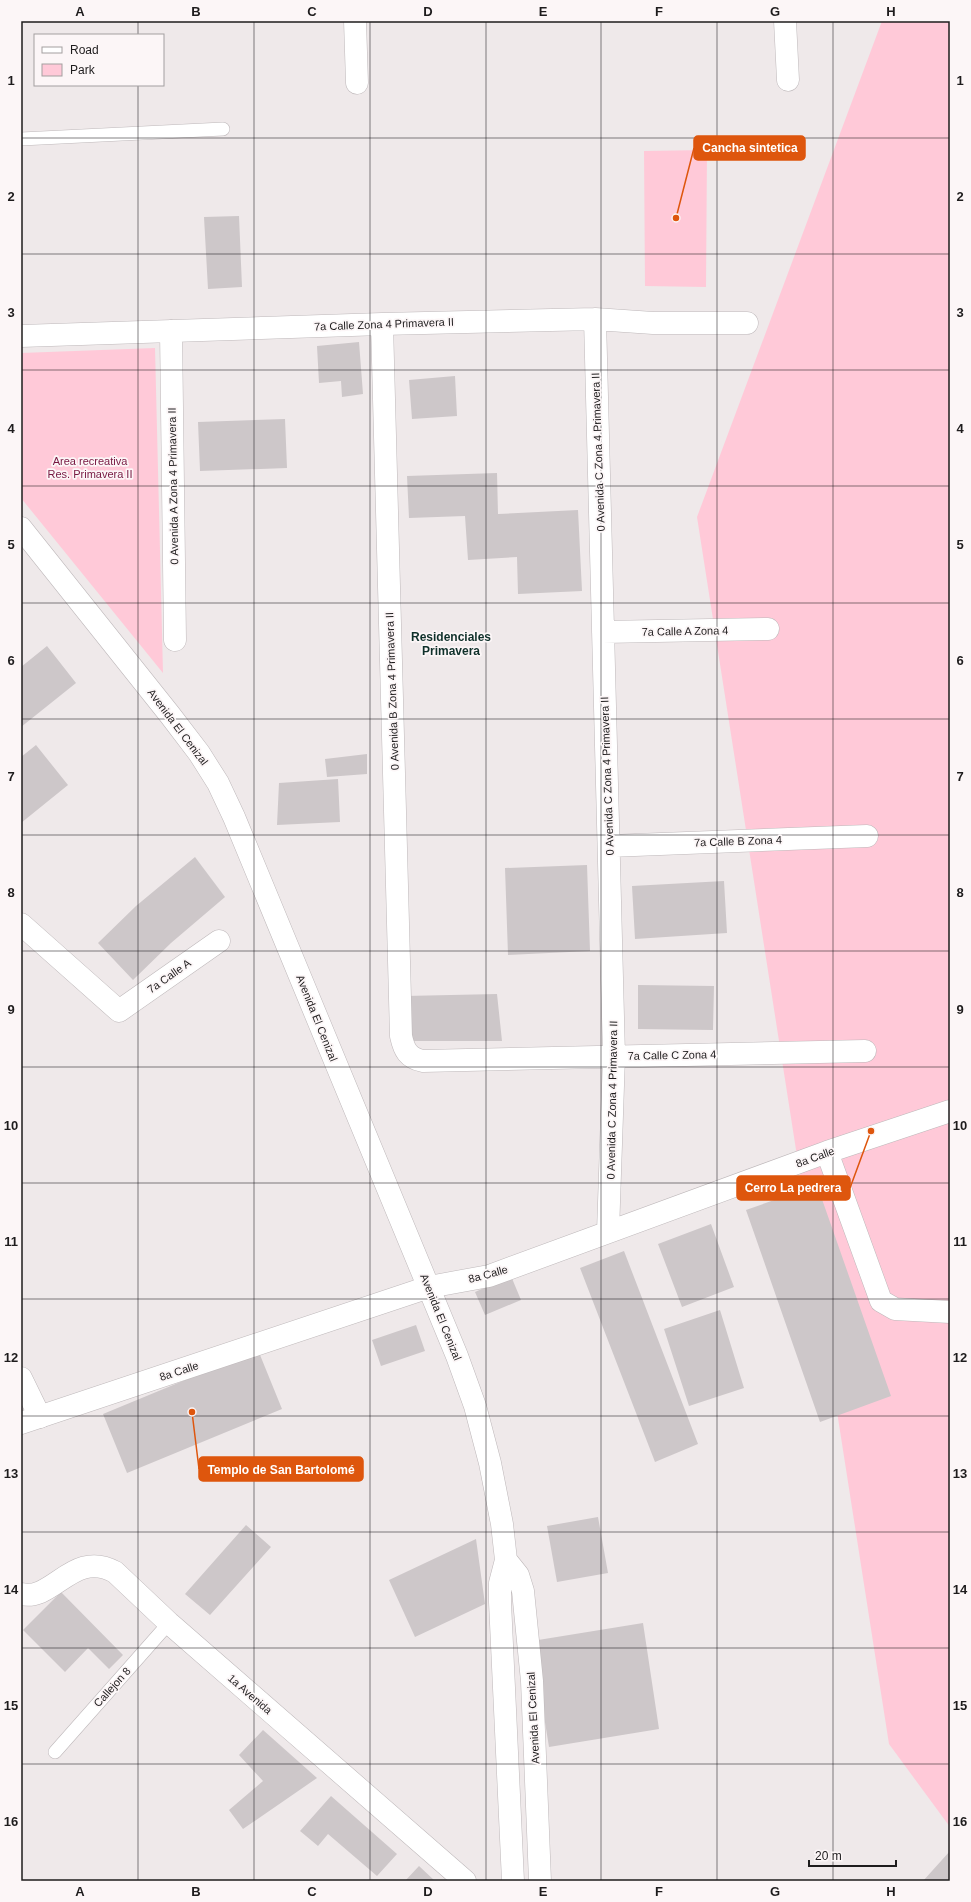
<svg xmlns="http://www.w3.org/2000/svg" width="971" height="1902" viewBox="0 0 971 1902" font-family="Helvetica,sans-serif">
<rect width="100%" height="100%" fill="#efe9ea"/>
<path fill="#ffc9d8" d="M882 21H950V1827L889 1744 697 517Z
M707 150 706 287 645 286 644 151Z
M155 348 163 673 21 498V353Z"/>
<path fill="#cdc7c9" d="M239 216 242 287 208 289 204 217Z
M359 342 363 394 342 397 341 381 319 383 317 346Z
M455 376 457 416 412 419 409 380Z
M285 419 287 468 200 471 198 422Z
M497 473 498 514 578 510 582 591 518 594 517 557 468 560 465 516 409 518 407 476Z
M47 646 76 683 21 727V667Z
M36 745 68 785 21 823V757Z
M367 754V774L327 777 325 759Z
M338 779 340 822 277 825 279 783Z
M195 857 225 897 171 943 133 980 98 943 136 906Z
M587 865 590 951 508 955 505 868Z
M724 881 727 933 635 939 632 886Z
M638 985 714 986 713 1030 638 1029Z
M497 994 502 1041H410L405 996Z
M817 1185 891 1396 820 1422 746 1210Z
M711 1224 734 1287 682 1307 658 1244Z
M624 1251 698 1444 655 1462 580 1268Z
M511 1276 521 1300 485 1315 475 1292Z
M720 1310 744 1388 689 1406 664 1329Z
M416 1325 425 1351 381 1366 372 1340Z
M258 1350 282 1409 127 1473 103 1414Z
M598 1517 608 1573 557 1582 547 1526Z
M246 1525 271 1547 210 1615 185 1594Z
M476 1539 485 1604 415 1637 389 1580Z
M61 1592 123 1655 109 1669 88 1648 65 1672 23 1630Z
M643 1623 659 1729 549 1747 532 1641Z
M263 1730 317 1778 243 1829 229 1810 263 1781 239 1755Z
M331 1796 397 1854 377 1876 328 1834 318 1846 300 1831Z
M950 1851V1881H923Z
M419 1866 435 1881H405Z"/>
<g fill="none" stroke-linecap="round" stroke-linejoin="round">
<g stroke="#beb8ba" stroke-width="14">
<path id="service" d="M21 139 223 129
M55 1752 169 1623"/>
</g>
<g stroke="#beb8ba" stroke-width="23">
<path id="minor" d="M355 21 357 83
M785 21 788 80
M595 319 614 1056 608 1232
M382 324 401 1036C404 1050 408 1058 423 1061L865 1051
M171 331 175 640
M21 336 382 324 595 319 653 323H747
M603 632 768 629
M609 846 867 836
M21 924 119 1011 219 941
M827 1152 881 1301 895 1309 950 1312
M429 1287 489 1276 827 1152 950 1111
M21 1378 40 1417
M21 1594C53 1602 73 1549 115 1572L169 1623 465 1881"/>
</g>
<g stroke="#beb8ba" stroke-width="23">
<path id="tertiary" d="M21 528 170 715 199 753 218 783 234 817 457 1356 475 1406 490 1463 502 1524 506 1560 500 1583V1602L513 1881
M21 1423 429 1287
M506 1560 518 1575 523 1591 532 1681 540 1881"/>
</g>
<use href="#service" stroke="#fff" stroke-width="13"/>
<use href="#minor" stroke="#fff" stroke-width="22"/>
<use href="#tertiary" stroke="#fff" stroke-width="22"/>
</g>
<path fill="none" stroke="#1e1c1d" stroke-width="1" stroke-opacity="0.55" d="M138 21V35M254 21V1881M370 21V1881M486 21V1881M601 21V1881M717 21V1881M833 21V1881M138 85V1881M21 138H950M21 254H950M21 370H950M21 486H950M21 603H950M21 719H950M21 835H950M21 951H950M21 1067H950M21 1183H950M21 1299H950M21 1416H950M21 1532H950M21 1648H950M21 1764H950"/>
<g text-anchor="middle" dominant-baseline="central" stroke-width="3.5" stroke-linejoin="round" paint-order="stroke">
<g font-size="11" fill="#1e1c1d" stroke="#fcf6f7">
<text transform="translate(384 324) rotate(-2)">7a Calle Zona 4 Primavera II</text>
<text transform="translate(598 452) rotate(-92)">0 Avenida C Zona 4 Primavera II</text>
<text transform="translate(173 486) rotate(-91)">0 Avenida A Zona 4 Primavera II</text>
<text transform="translate(685 631) rotate(-1)">7a Calle A Zona 4</text>
<text transform="translate(392 691) rotate(-92)">0 Avenida B Zona 4 Primavera II</text>
<text transform="translate(178 727) rotate(53)">Avenida El Cenizal</text>
<text transform="translate(607 776) rotate(-92)">0 Avenida C Zona 4 Primavera II</text>
<text transform="translate(738 841) rotate(-2)">7a Calle B Zona 4</text>
<text transform="translate(169 976) rotate(-35)">7a Calle A</text>
<text transform="translate(317 1018) rotate(68)">Avenida El Cenizal</text>
<text transform="translate(672 1055) rotate(-1)">7a Calle C Zona 4</text>
<text transform="translate(612 1100) rotate(-89)">0 Avenida C Zona 4 Primavera II</text>
<text transform="translate(815 1157) rotate(-20)">8a Calle</text>
<text transform="translate(488 1274) rotate(-15)">8a Calle</text>
<text transform="translate(441 1317) rotate(68)">Avenida El Cenizal</text>
<text transform="translate(179 1371) rotate(-18)">8a Calle</text>
<text transform="translate(112 1687) rotate(-48)">Callejon 8</text>
<text transform="translate(250 1694) rotate(41)">1a Avenida</text>
<text transform="translate(533 1718) rotate(-93)">Avenida El Cenizal</text>
</g>
<g font-size="11" fill="#771741" stroke="#fcf6f7">
<text x="90" y="461">Area recreativa<tspan x="90" dy="13">Res. Primavera II</tspan></text>
</g>
<g font-size="12" font-weight="bold" fill="#10312b" stroke="#fcf6f7">
<text x="451" y="637">Residenciales<tspan x="451" dy="14">Primavera</tspan></text>
</g>
</g>
<path fill="none" stroke="#de560d" stroke-width="1.5" d="M676 218L694 148M871 1131L850 1188M192 1412L199 1469"/>
<g fill="#de560d" stroke="#fcf6f7" stroke-width="1.5">
<circle cx="676" cy="218" r="4"/>
<circle cx="871" cy="1131" r="4"/>
<circle cx="192" cy="1412" r="4"/>
</g>
<g fill="#de560d" stroke="#de560d" stroke-width="1.5">
<rect x="694" y="136" width="111" height="24" rx="4"/>
<rect x="737" y="1176" width="113" height="24" rx="4"/>
<rect x="199" y="1457" width="164" height="24" rx="4"/>
</g>
<g font-size="12" text-anchor="middle" font-weight="bold" fill="#fff">
<text x="750" y="152">Cancha sintetica</text>
<text x="793" y="1192">Cerro La pedrera</text>
<text x="281" y="1474">Templo de San Bartolomé</text>
</g>
<rect width="971" height="1902" fill="none" stroke="#fcf6f7" stroke-width="44"/>
<rect x="34" y="34" width="130" height="52" fill="#fcf6f7" stroke="#a39fa0"/>
<rect x="42" y="47" width="20" height="6" fill="#ffffff" stroke="#a39fa0"/>
<text x="70" y="54" font-size="12" fill="#1e1c1d">Road</text>
<rect x="42" y="64" width="20" height="12" fill="#ffc9d8" stroke="#a39fa0"/>
<text x="70" y="74" font-size="12" fill="#1e1c1d">Park</text>
<path d="M809 1860v6h87v-6" fill="none" stroke="#1e1c1d" stroke-width="2"/>
<text x="815" y="1860" font-size="12" fill="#1e1c1d" stroke="#fcf6f7" stroke-width="3" paint-order="stroke">20 m</text>
<rect x="22" y="22" width="927" height="1858" fill="none" stroke="#1e1c1d" stroke-width="1.5"/>
<g font-size="13" text-anchor="middle" font-weight="bold" fill="#1e1c1d">
<text x="80" y="16">A</text>
<text x="196" y="16">B</text>
<text x="312" y="16">C</text>
<text x="428" y="16">D</text>
<text x="543" y="16">E</text>
<text x="659" y="16">F</text>
<text x="775" y="16">G</text>
<text x="891" y="16">H</text>
<text x="11" y="85">1</text>
<text x="960" y="85">1</text>
<text x="11" y="201">2</text>
<text x="960" y="201">2</text>
<text x="11" y="317">3</text>
<text x="960" y="317">3</text>
<text x="11" y="433">4</text>
<text x="960" y="433">4</text>
<text x="11" y="549">5</text>
<text x="960" y="549">5</text>
<text x="11" y="665">6</text>
<text x="960" y="665">6</text>
<text x="11" y="781">7</text>
<text x="960" y="781">7</text>
<text x="11" y="897">8</text>
<text x="960" y="897">8</text>
<text x="11" y="1014">9</text>
<text x="960" y="1014">9</text>
<text x="11" y="1130">10</text>
<text x="960" y="1130">10</text>
<text x="11" y="1246">11</text>
<text x="960" y="1246">11</text>
<text x="11" y="1362">12</text>
<text x="960" y="1362">12</text>
<text x="11" y="1478">13</text>
<text x="960" y="1478">13</text>
<text x="11" y="1594">14</text>
<text x="960" y="1594">14</text>
<text x="11" y="1710">15</text>
<text x="960" y="1710">15</text>
<text x="11" y="1826">16</text>
<text x="960" y="1826">16</text>
<text x="80" y="1896">A</text>
<text x="196" y="1896">B</text>
<text x="312" y="1896">C</text>
<text x="428" y="1896">D</text>
<text x="543" y="1896">E</text>
<text x="659" y="1896">F</text>
<text x="775" y="1896">G</text>
<text x="891" y="1896">H</text>
</g>
</svg>
